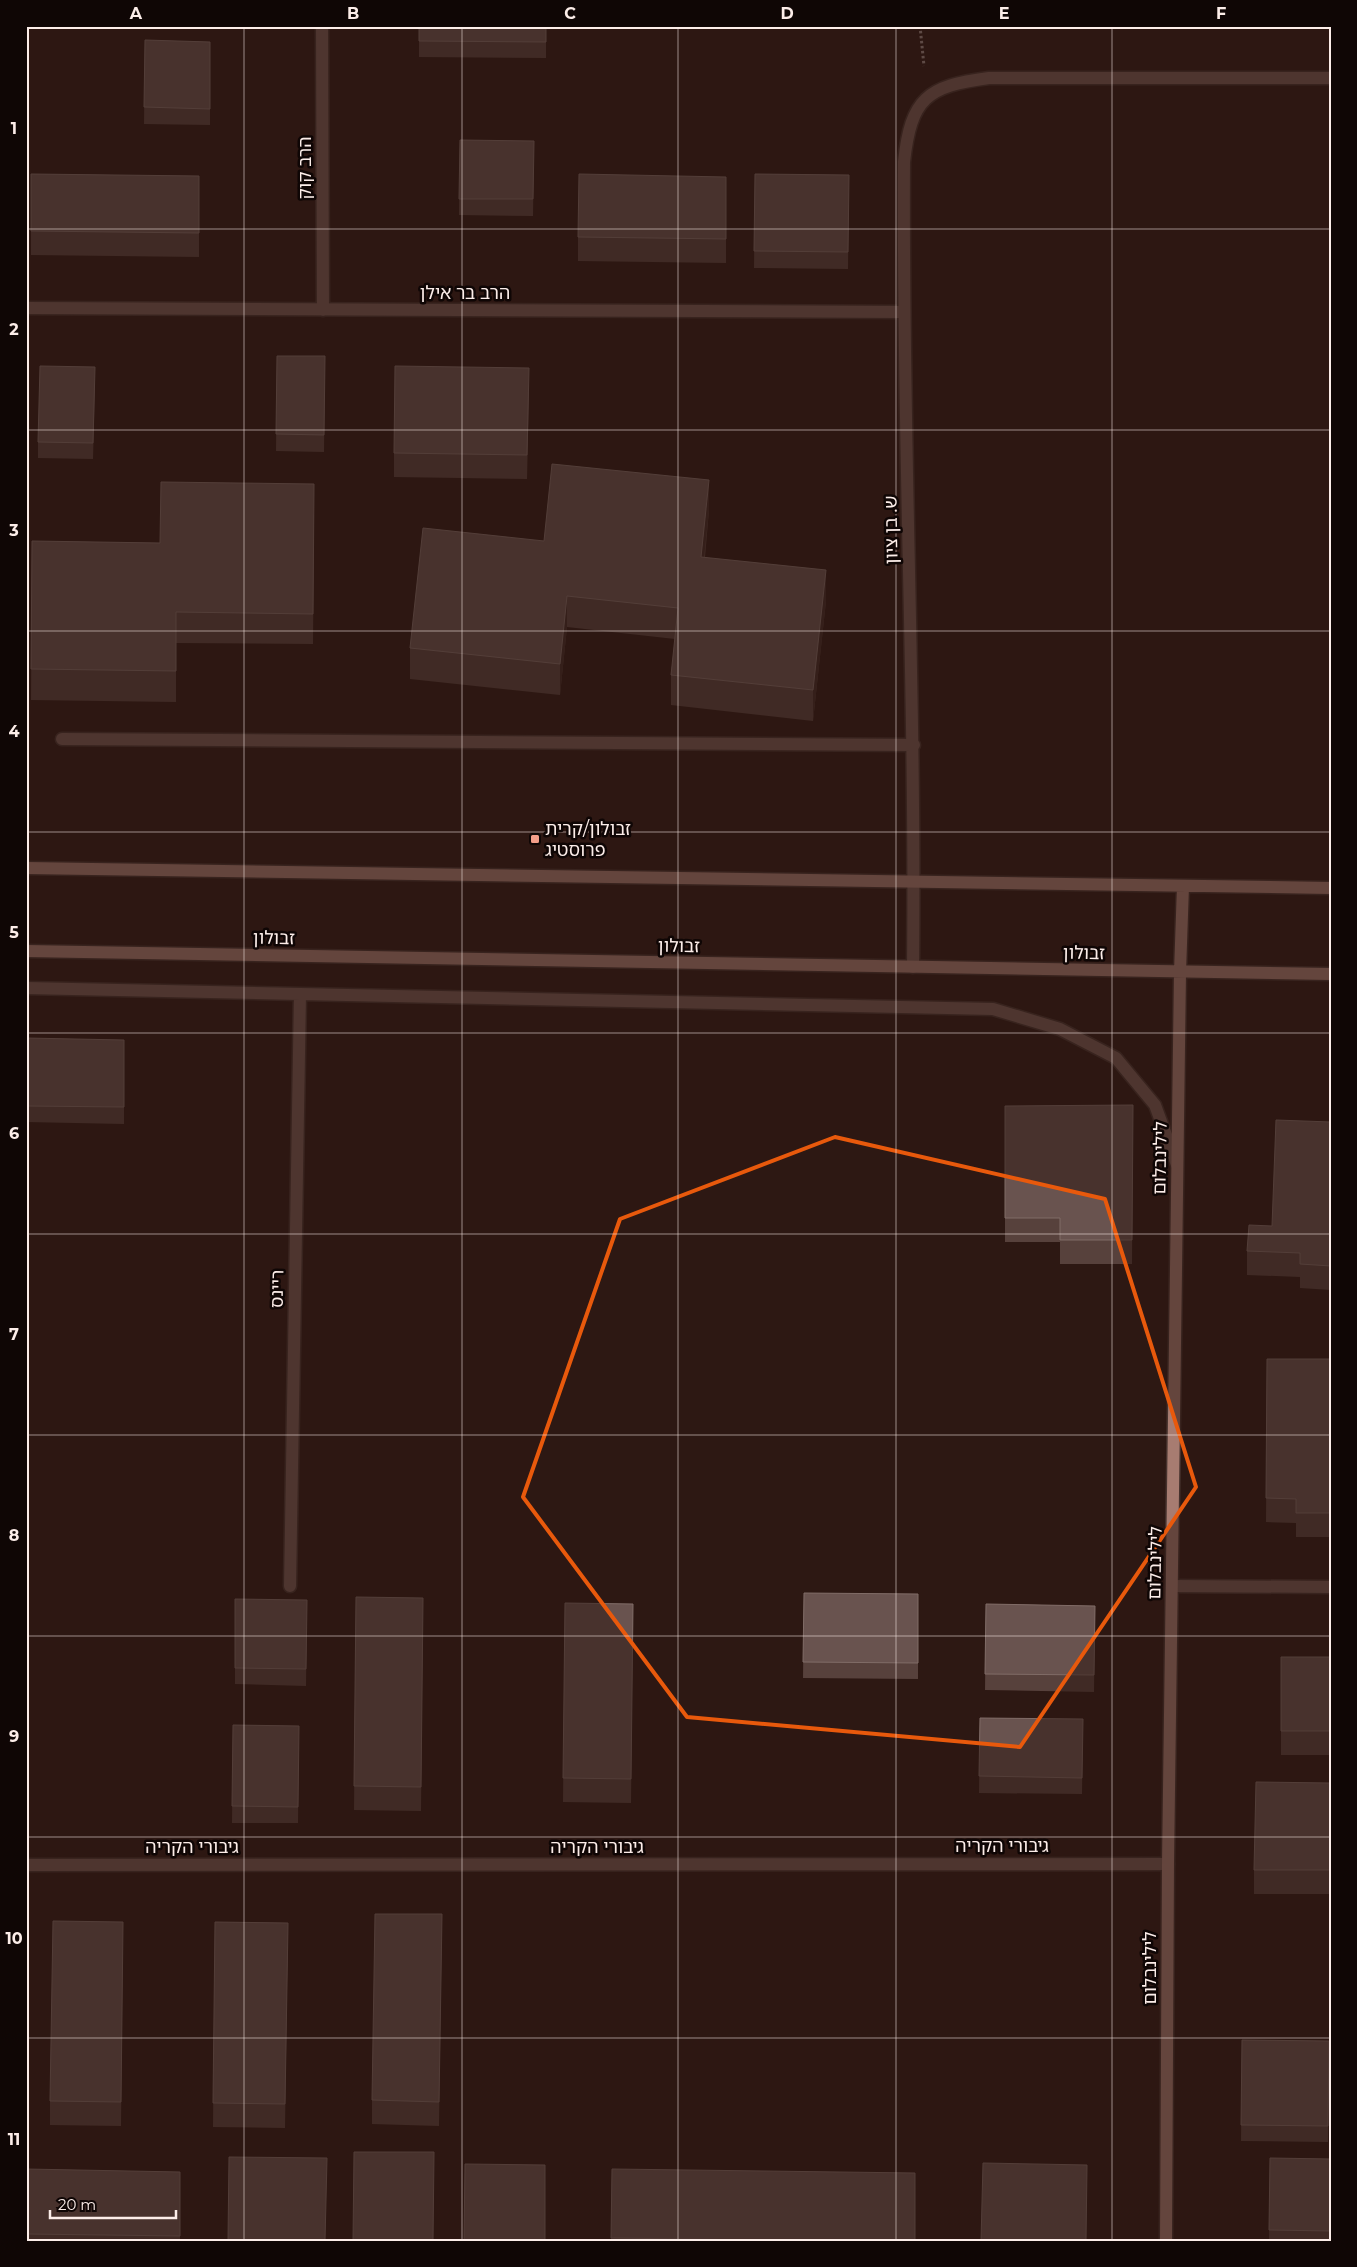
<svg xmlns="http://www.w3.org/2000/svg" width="1357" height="2267" viewBox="0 0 1357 2267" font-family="Montserrat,'Noto Sans Hebrew',sans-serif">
<rect width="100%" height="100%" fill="#2d1813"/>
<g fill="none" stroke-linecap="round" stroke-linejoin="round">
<g stroke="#46322d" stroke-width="15">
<path id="street" d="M322 26 323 310
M26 308 903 312
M62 739 914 745
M913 967C916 699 902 431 904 162 911 98 927 86 989 78H1331
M26 988 993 1009 1060 1029 1116 1058 1155 1105 1177 1165
M290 1586 300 994
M1172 1586 1331 1587
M26 1865 1168 1864"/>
</g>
<g stroke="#46322d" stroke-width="15">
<path id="secondary" d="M26 868 1331 888
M26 951 1331 974
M1166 2241 1168 1864 1180 972 1183 886"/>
</g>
<path stroke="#998783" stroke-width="3" stroke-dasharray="2.5 2.5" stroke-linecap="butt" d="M920 26 924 66"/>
<use href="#street" stroke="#755a53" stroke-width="12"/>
<use href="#secondary" stroke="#a77c71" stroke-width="12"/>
</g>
<path fill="#57413c" d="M419 26H546V58L419 57Z
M145 40 210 42V125L144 124Z
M460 140 534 141 533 216 459 215Z
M31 174 199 176V257L31 255Z
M755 174 849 175 848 269 754 268Z
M726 177V263L578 261V237Z
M277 356H325L324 452 276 451Z
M95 383 93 459 38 458V442Z
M529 392 527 479 394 477V453Z
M709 510 705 557 826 601 813 721 671 705V675L675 639 567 627 560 695 410 679V648L544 541Z
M314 514 313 644 176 643V702L31 700 32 541 160 543Z
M26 1038 124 1040V1124L26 1122Z
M1133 1105 1132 1264H1060V1242H1005V1106Z
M1331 1122V1290L1300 1288V1277L1247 1275V1251L1272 1226Z
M1267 1359H1331V1537H1296V1523L1266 1522Z
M804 1593 918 1594V1679L803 1678Z
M356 1597 423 1598 421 1811 354 1810Z
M307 1600 306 1686 235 1684V1668Z
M565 1603 633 1604 631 1803 563 1802Z
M986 1604 1095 1606 1094 1692 985 1690Z
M1281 1657H1331V1755H1281Z
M980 1718 1083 1719 1082 1794 979 1793Z
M233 1725 299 1726 298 1823H232Z
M1331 1783V1894H1254V1870Z
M442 1914 439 2126 372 2124V2100Z
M123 1922 121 2126 50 2125V2101Z
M215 1922 288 1923 285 2128 213 2127Z
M1242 2040 1329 2041 1328 2142 1241 2141Z
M1270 2158 1331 2159V2241H1269Z
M26 2169 180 2172V2241H26Z
M612 2169 915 2241H611Z"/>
<path fill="#3f2924" d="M709 480V510L701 587V557Z
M826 570V601L813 721V690Z
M567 596V627L560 695V664Z"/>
<path fill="#69534f" stroke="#806c67" d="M419 26H546V42L419 41Z
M145 40 210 42V109L144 107Z
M460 140 534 141 533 199H459Z
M31 174 199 176V233L31 231Z
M579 174 726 177V239L578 237Z
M755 174 849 175 848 252 754 251Z
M277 356H325L324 435 276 434Z
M40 366 95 367 93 443 38 442Z
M395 366 529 368 527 455 394 453Z
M552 464 709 480 701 557 826 570 813 690 671 675 678 608 567 596 560 664 410 648 423 528 544 541Z
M161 482 314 484 313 614 176 612V671L31 669 32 541 160 543Z
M26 1038 124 1040V1107L26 1106Z
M1133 1105 1132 1240H1060V1218H1005V1106Z
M1276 1120 1331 1122V1266L1300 1264V1253L1247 1251 1249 1225 1272 1226Z
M1267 1359H1331V1513H1296V1499L1266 1498Z
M804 1593 918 1594V1663L803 1662Z
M356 1597 423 1598 421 1787 354 1786Z
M235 1599 307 1600 306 1669 235 1668Z
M565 1603 633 1604 631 1779 563 1778Z
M986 1604 1095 1606 1094 1675 985 1674Z
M1281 1657H1331V1731H1281Z
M980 1718 1083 1719 1082 1778 979 1776Z
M233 1725 299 1726 298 1807 232 1806Z
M1256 1782 1331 1783V1870H1254Z
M375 1914H442L439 2102 372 2100Z
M53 1921 123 1922 121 2102 50 2101Z
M215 1922 288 1923 285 2104 213 2103Z
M1242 2040 1329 2041 1328 2126 1241 2125Z
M354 2152H434L433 2241H353Z
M229 2157 327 2158 325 2241H228Z
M1270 2158 1331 2159V2231L1269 2230Z
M983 2163 1087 2165 1086 2241H981Z
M465 2164 545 2165V2241H464Z
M26 2169 180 2172V2236L26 2234Z
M612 2169 915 2173V2241H828L611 2238Z"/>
<path d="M0 0H1357V2267H0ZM835 1137 1105 1199 1196 1487 1020 1747 687 1717 523 1497 620 1219Z" fill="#2d1813" fill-opacity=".55" fill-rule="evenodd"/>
<path fill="none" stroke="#e8590c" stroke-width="4" stroke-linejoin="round" d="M835 1137 1105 1199 1196 1487 1020 1747 687 1717 523 1497 620 1219Z"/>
<path fill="none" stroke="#fcede9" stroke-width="1" stroke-opacity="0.55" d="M244 26V2241M462 26V2241M678 26V2241M896 26V2241M1112 26V2241M26 229H1331M26 430H1331M26 631H1331M26 832H1331M26 1033H1331M26 1234H1331M26 1435H1331M26 1636H1331M26 1837H1331M26 2038H1331"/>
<rect fill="#f49e89" stroke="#0f0605" stroke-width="2" x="530" y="834" width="10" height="10" rx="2.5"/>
<g text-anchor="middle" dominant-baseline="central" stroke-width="5" stroke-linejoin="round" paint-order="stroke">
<g font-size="18" fill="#fcede9" stroke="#0f0605">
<text transform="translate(305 168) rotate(-90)">הרב קוק</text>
<text x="465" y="293">הרב בר אילן</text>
<text transform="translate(891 530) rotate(-91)">ש. בן ציון</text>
<text transform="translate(274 938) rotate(1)">זבולון</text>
<text transform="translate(679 946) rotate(1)">זבולון</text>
<text transform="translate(1084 953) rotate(1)">זבולון</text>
<text transform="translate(1160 1158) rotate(-89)">לילינבלום</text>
<text transform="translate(277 1289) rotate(-89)">ריינס</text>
<text transform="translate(1155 1563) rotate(-89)">לילינבלום</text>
<text x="1002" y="1846">גיבורי הקריה</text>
<text x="192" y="1847">גיבורי הקריה</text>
<text x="597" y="1847">גיבורי הקריה</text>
<text transform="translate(1150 1968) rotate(-90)">לילינבלום</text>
</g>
<g font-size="18" fill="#fcede9" stroke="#0f0605" text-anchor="start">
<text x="545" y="829">זבולון/קרית<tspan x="545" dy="21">פרוסטיג</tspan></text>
</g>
</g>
<rect width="1357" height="2267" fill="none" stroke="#0f0605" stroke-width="55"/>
<path d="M50 2210v8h126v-8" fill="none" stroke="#fcede9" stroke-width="2.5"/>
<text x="58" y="2210" font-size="15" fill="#fcede9" stroke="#0f0605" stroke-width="4" paint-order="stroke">20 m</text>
<rect x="28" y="28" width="1302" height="2212" fill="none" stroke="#fcede9" stroke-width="2"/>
<g font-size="16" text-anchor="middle" font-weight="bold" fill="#fcede9">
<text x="136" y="19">A</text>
<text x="353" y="19">B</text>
<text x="570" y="19">C</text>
<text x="787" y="19">D</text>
<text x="1004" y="19">E</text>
<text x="1221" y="19">F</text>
<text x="14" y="134">1</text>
<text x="14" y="335">2</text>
<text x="14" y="536">3</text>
<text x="14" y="737">4</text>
<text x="14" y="938">5</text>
<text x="14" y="1139">6</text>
<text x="14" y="1340">7</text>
<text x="14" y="1541">8</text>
<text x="14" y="1742">9</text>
<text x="14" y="1944">10</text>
<text x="14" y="2145">11</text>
</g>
</svg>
